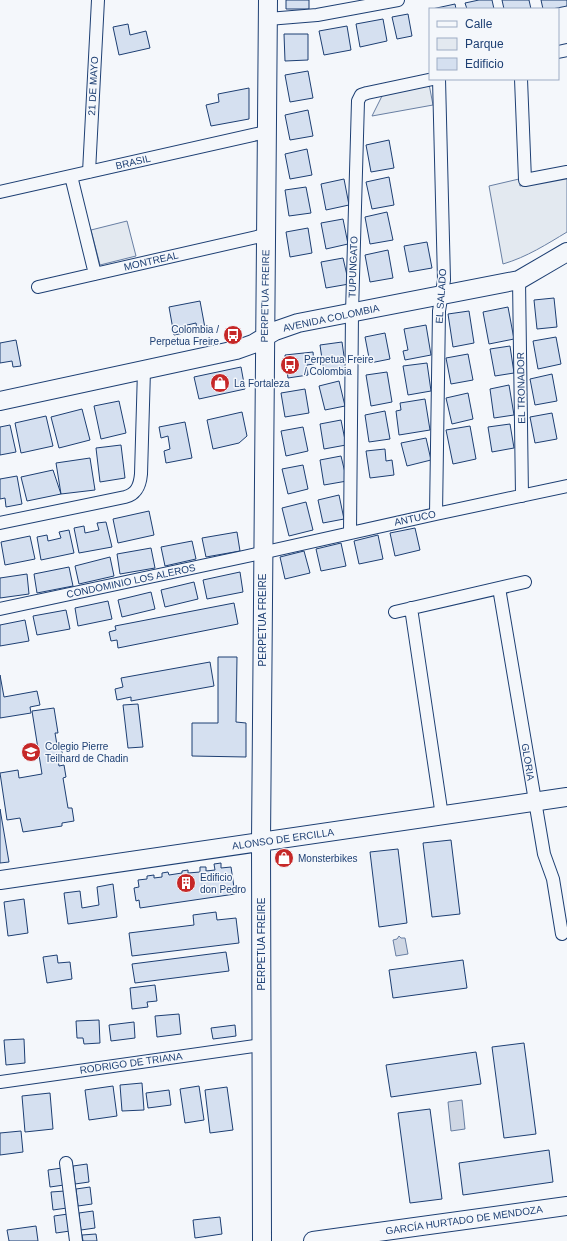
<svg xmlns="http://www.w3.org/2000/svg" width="567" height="1241" viewBox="0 0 567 1241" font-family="Arial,sans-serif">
<rect width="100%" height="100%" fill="#f4f7fb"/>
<path fill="#e3e9f0" stroke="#687fa3" d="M429 84 433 105 372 116 383 94Z
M567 177V232C547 244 527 257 503 264L489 186 519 179 520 186Z
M127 221 136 256 100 265 91 230Z"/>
<path fill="#cfd7e4" stroke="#687fa3" d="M399 936 401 938H405L408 954 396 956 393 940 397 939Z
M462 1100 465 1129 451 1131 448 1102Z"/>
<path fill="#d5e0f0" stroke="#1d3f73" d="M286 0H309V9H286Z
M479 0H492L494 9H467L465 3Z
M502 0H529L531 9H504Z
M541 0H567V6L552 9H543Z
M455 4 456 9H432Z
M408 14 412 36 397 39 392 17Z
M383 19 387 41 360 47 356 24Z
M128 24 130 35 146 31 150 48 119 55 113 27Z
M347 26 351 50 324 55 319 31Z
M284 34H308V60L285 61Z
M308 71 313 98 290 102 285 75Z
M249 88V119L211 126 206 105 219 102 218 94Z
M308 110 313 136 290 140 285 115Z
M389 140 394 168 371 172 366 145Z
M307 149 312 175 290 179 285 154Z
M389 177 394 205 372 209 366 182Z
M344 179 349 205 326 210 321 184Z
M306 187 311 213 289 216 285 190Z
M387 212 393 240 370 244 365 217Z
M343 219 348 244 326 249 321 223Z
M308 228 312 253 290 257 286 232Z
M427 242 432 268 409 272 404 246Z
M388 250 393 278 370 282 365 255Z
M343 258 349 284 326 288 321 262Z
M554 298 557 327 537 329 534 300Z
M200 301 205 328 197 330 196 323 183 326 184 333 174 335 169 307Z
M508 307 514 339 489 344 483 312Z
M469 311 474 343 453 347 448 314Z
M426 325 431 355 405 360 403 351 408 350 404 329Z
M385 333 390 359 370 363 365 337Z
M556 337 561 364 538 369 533 341Z
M16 340 21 366 13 367 12 361 0 363V343Z
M342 342 346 370 324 373 320 345Z
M510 346 514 373 495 376 490 349Z
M313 352 314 364 307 365 308 375 288 378 285 355Z
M468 354 473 380 451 384 446 358Z
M427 363 431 391 408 395 403 366Z
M241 367 245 389 199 399 194 377Z
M387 372 392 402 371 406 366 375Z
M552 374 557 401 535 405 530 379Z
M339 381 345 406 325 410 319 386Z
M509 385 514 415 494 418 490 389Z
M305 389 309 413 285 417 281 393Z
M468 393 473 419 452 424 446 398Z
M425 399 430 430 399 435 396 411 401 410 400 403Z
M119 401 126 433 101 439 94 406Z
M82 409 90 440 59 448 51 417Z
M385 411 390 439 369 442 365 415Z
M242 412 247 436 239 443 213 449 207 420Z
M552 413 557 439 535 443 530 417Z
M46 416 53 446 21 453 15 423Z
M341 420 346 445 324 449 320 424Z
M185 422 192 458 166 463 164 451 170 449 168 436 161 438 159 427Z
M510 424 514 448 492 452 488 427Z
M10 425 16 452 0 455V427Z
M470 426 476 459 453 464 446 430Z
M303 427 308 451 286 456 281 431Z
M426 438 431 460 407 466 401 443Z
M121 445 125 478 100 482 96 448Z
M385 449 386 461 392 460 394 475 370 478 366 451Z
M341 456 347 481 324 485 320 460Z
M90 458 95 490 61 494 56 463Z
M303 465 308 489 288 494 282 469Z
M53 470 61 494 27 501 21 477Z
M17 476 22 504 6 507 5 498 0 499V479Z
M339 495 344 519 323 523 318 500Z
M306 502 313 530 289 536 282 508Z
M149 511 154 535 118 543 113 519Z
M106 522 112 547 79 553 74 528 84 526 85 533 99 530 97 523Z
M415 528 420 550 395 556 390 533Z
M69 530 74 553 41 560 37 537 47 535 48 541 61 538 59 532Z
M237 532 240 551 206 557 202 538Z
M378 535 383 559 359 564 354 541Z
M30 536 35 559 5 565 1 542Z
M192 541 196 559 165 566 161 547Z
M341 543 346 566 321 571 316 549Z
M151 548 155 568 120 574 117 554Z
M304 551 310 573 285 579 280 557Z
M110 557 114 576 79 584 75 566Z
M69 567 73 586 37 593 34 574Z
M240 572 243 592 207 599 203 580Z
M27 574 29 594 0 598V578Z
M194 582 198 599 165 607 161 590Z
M151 592 155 609 122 617 118 600Z
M108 601 112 619 78 626 75 608Z
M234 603 238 624 118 648 117 640 111 641 109 632 116 630 115 626Z
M66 610 70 629 37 635 33 616Z
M25 620 29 641 0 646V625Z
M218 657H237L236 722 246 723V757L192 756V723H218Z
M210 662 214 686 131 701V697L117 700 115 689 123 687 121 678Z
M0 675 4 697 37 691 40 705 30 707 31 713 0 718Z
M138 704 143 747 128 748 123 705Z
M54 708 58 733H55L57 745H61L63 759 58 760 59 766 64 765 66 777 63 778 68 808H72L74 821 62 823V826L23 832 20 818 7 820 0 773 18 770 19 778 42 774 32 711Z
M0 809 9 862 0 863Z
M451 840 460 914 432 917 423 843Z
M398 849 407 923 379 927 370 852Z
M221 863V868L231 867 235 894 140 908 139 900 136 901 134 888 139 887 138 880 147 879V876L154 875V878L162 877V873L168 872 169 875 182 873V871L188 870V873L200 872V867H206V871L215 870 214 864Z
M113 884 117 917 68 924 64 893 80 891 82 908 99 905 97 887Z
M24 899 28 933 8 936 4 902Z
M216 912 217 920 236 918 239 943 132 956 129 933 194 925 193 915Z
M226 952 229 971 135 983 132 964Z
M57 955 58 963 70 962 72 979 47 983 43 957Z
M463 960 467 988 393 998 389 970Z
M155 985 157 1001 147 1002 148 1007 132 1009 130 988Z
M179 1014 181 1034 157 1037 155 1016Z
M99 1020 100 1043 84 1044 83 1038H77L76 1021Z
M134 1022 135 1038 111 1041 109 1025Z
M235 1025 236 1036 213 1039 211 1028Z
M24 1039 25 1063 6 1065 4 1040Z
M524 1043 536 1134 504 1138 492 1047Z
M476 1052 481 1084 391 1097 386 1065Z
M142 1083 144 1110 122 1111 120 1085Z
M113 1086 117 1116 89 1120 85 1090Z
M199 1086 204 1120 185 1123 180 1089Z
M227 1087 233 1130 210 1133 205 1090Z
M169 1090 171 1105 148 1108 146 1093Z
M50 1093 53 1129 25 1132 22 1096Z
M430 1109 442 1199 410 1203 398 1113Z
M21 1131 23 1152 0 1155V1133Z
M549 1150 553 1182 463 1195 459 1163Z
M87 1164 89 1182 75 1184 73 1166Z
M62 1168 64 1185 50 1187 48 1170Z
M90 1187 92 1204 78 1206 76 1189Z
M65 1191 67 1208 53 1210 51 1192Z
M93 1211 95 1228 81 1230 79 1213Z
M68 1214 70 1231 56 1233 54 1216Z
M220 1217 222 1234 195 1238 193 1220Z
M36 1226 38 1241H9L7 1230Z
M96 1234 97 1241H83L82 1235Z"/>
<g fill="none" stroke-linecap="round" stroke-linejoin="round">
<g stroke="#1d3f73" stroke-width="14">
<path id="street" d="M268 19 317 15 398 0
M558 52 567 50
M521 79 525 180 567 172
M89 172 98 0
M71 176 95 274
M0 192 266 132
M519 280 522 496
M38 287 265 235
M436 514 439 311 444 280 439 79
M0 523 125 497C137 494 140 485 141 474L144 370
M350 533 352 313 358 101 361 95 367 93 433 79
M499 588 544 854 553 879 562 934
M411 608 442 816
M0 609 243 557 436 514 567 486
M395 612 525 582
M0 1082 261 1045
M66 1163 76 1241"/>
</g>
<g stroke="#1d3f73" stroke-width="20">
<path id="secondary" d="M0 401 236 350 253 344 275 331 298 323 519 280 567 252
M0 880 567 797
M262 1241 261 842 268 0
M313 1241 567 1206"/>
</g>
<use href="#street" stroke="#f4f7fb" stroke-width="12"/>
<use href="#secondary" stroke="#f4f7fb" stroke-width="18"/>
</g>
<defs>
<g id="bus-disc" transform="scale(1)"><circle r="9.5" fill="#c62828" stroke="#f4f7fb"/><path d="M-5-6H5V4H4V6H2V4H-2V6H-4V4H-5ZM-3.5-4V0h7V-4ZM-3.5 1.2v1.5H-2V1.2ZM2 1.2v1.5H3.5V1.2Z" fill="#fff"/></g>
<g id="shop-disc" transform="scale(1)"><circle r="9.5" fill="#c62828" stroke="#f4f7fb"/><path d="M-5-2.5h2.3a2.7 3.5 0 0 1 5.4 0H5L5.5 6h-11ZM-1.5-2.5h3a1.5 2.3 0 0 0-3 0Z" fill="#fff"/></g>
<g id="school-disc" transform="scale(1)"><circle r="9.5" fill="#c62828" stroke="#f4f7fb"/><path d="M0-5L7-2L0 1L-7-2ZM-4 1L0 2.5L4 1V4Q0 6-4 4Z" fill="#fff"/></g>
<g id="building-disc" transform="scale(1)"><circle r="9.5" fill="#c62828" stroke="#f4f7fb"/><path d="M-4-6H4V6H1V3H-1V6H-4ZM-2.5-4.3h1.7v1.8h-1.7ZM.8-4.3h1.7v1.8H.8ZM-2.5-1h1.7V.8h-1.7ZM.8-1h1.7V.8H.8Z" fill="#fff"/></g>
</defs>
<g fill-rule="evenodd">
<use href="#bus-disc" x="233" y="335"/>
<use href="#bus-disc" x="290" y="365"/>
<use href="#shop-disc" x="220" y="383"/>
<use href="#school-disc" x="31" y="752"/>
<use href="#shop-disc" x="284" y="858"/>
<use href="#building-disc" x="186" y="883"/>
</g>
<g text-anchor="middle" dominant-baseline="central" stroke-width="3" stroke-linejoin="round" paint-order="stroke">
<g font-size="10" fill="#1d3f73" stroke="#f4f7fb">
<text transform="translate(93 86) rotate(-87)">21 DE MAYO</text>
<text transform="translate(133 162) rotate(-13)">BRASIL</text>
<text transform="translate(151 261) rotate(-13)">MONTREAL</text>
<text transform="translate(353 267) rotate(-88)">TUPUNGATO</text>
<text transform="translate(265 296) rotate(-89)">PERPETUA FREIRE</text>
<text transform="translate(441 296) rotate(-86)">EL SALADO</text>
<text transform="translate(331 318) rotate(-12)">AVENIDA COLOMBIA</text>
<text transform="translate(521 388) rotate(-91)">EL TRONADOR</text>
<text transform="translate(415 518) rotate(-12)">ANTUCO</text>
<text transform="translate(131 581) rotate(-12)">CONDOMINIO LOS ALEROS</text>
<text transform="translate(262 620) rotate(-90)">PERPETUA FREIRE</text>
<text transform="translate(528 762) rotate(81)">GLORIA</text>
<text transform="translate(283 839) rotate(-8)">ALONSO DE ERCILLA</text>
<text transform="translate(261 944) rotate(-90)">PERPETUA FREIRE</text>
<text transform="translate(131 1063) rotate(-8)">RODRIGO DE TRIANA</text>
<text transform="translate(464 1220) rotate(-8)">GARCÍA HURTADO DE MENDOZA</text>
</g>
<g font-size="10" fill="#1d3f73" stroke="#f4f7fb" text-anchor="start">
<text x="219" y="329" text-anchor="end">Colombia /<tspan x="219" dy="12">Perpetua Freire</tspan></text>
<text x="304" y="359">Perpetua Freire<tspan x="304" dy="12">/ Colombia</tspan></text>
<text x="234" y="383">La Fortaleza</text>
<text x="45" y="746">Colegio Pierre<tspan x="45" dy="12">Teilhard de Chadin</tspan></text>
<text x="298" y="858">Monsterbikes</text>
<text x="200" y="877">Edificio<tspan x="200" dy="12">don Pedro</tspan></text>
</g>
</g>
<rect x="429" y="8" width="130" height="72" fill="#f4f7fb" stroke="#9eadc5"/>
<rect x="437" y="21" width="20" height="6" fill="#f4f7fb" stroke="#9eadc5"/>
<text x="465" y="28" font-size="12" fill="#1d3f73">Calle</text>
<rect x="437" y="38" width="20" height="12" fill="#e3e9f0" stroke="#9eadc5"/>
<text x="465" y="48" font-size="12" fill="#1d3f73">Parque</text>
<rect x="437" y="58" width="20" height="12" fill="#d5e0f0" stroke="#9eadc5"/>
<text x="465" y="68" font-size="12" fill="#1d3f73">Edificio</text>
</svg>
